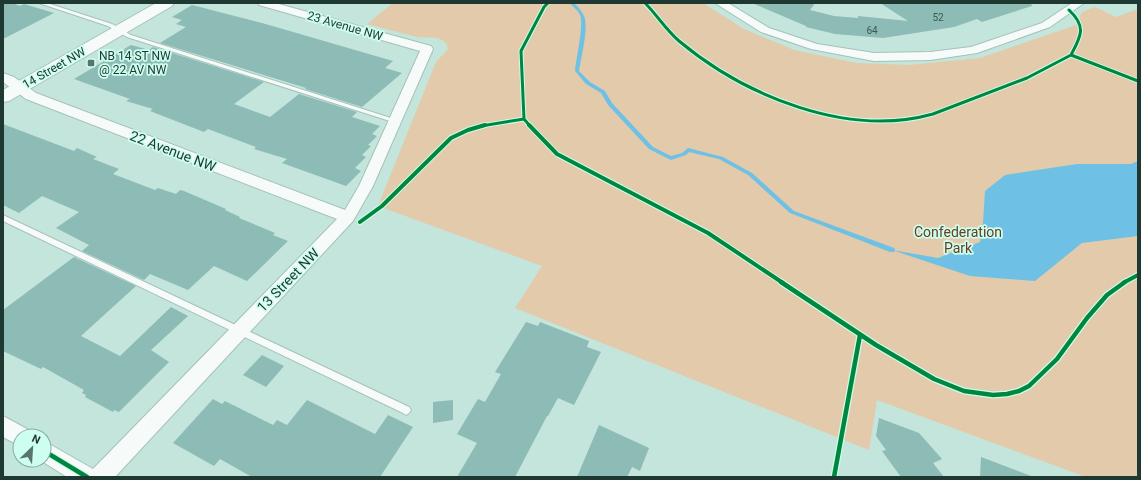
<svg xmlns="http://www.w3.org/2000/svg" width="1141" height="480" viewBox="0 0 1141 480" font-family="Roboto,sans-serif">
<rect width="100%" height="100%" fill="#c3e5db"/>
<path fill="#e2caab" d="M393 3H703L744 29 794 50 857 63 909 65 980 58 1076 25 1082 12 1095 7 1116 17 1138 9V477H1086L877 400 869 450 515 308 542 266 378 206 436 62 448 49 447 45 444 41 437 38 417 37 367 24Z"/>
<path fill="#6ec1e4" d="M1138 161V236L1082 243 1035 281 970 276 892 250 938 258 980 242 983 223 985 191 1005 175 1077 164H1131Z"/>
<g fill="none" stroke-linecap="round" stroke-linejoin="round">
<path fill="#6ec1e4" fill-rule="evenodd" d="M570 3H574C578 7 582 11 584 16 589 28 581 57 579 71L590 82 605 91 612 103 653 147 671 156 682 153 688 148 723 157 752 173 794 211 894 248 895 250 894 252H890L790 213 748 175 719 159 689 152 686 155 671 160 649 149 608 105 601 93 586 84 575 71C576 58 584 26 580 15 578 10 573 7 570 3Z"/>
</g>
<path fill="#8dbbb6" d="M3 3H12L20 6 24 4 54 13 3 39Z
M752 3H815L810 10 834 16 858 18V16L908 21 880 3H1031L1032 6 982 22 977 19 954 27 883 38 835 34 806 27V26Z
M192 5 262 23 393 61 385 68 402 73 362 107 305 89 306 88 160 43 186 27 176 24 182 20 172 17Z
M131 45 149 50 153 47 264 82 234 104 270 117 299 94 357 112 352 117 380 126 372 134 377 136 368 145 371 146 362 155 366 157 355 168 361 171 346 186 282 163 287 159 254 149 256 147 208 129 204 132 150 111 153 109 126 101 130 99 74 79Z
M3 124 74 151 77 148 97 157 93 159 119 169 113 174 155 190 158 188 176 194 180 190 184 191 226 209 225 210 240 217 239 218 275 233 273 235 288 241 247 281 214 266 188 290 150 274 144 280 82 251 89 245 56 228 79 212 42 196 19 213 3 205Z
M74 257 136 286 81 336 120 356 171 307 188 316 151 350 169 362 119 412 114 410 113 412 85 397 86 395 82 393 84 390 43 367 41 369 3 351V310Z
M526 322 538 326 540 322 589 341 587 347 601 352 574 405 558 398 548 416H547L515 477H457L477 443 457 434 478 399 485 402 501 374 495 372Z
M262 355 284 366 266 387 243 375Z
M213 399 222 404 225 401 273 425 277 420 287 425 307 400 375 434 388 415 413 427 380 477H252L220 459 214 466 173 443Z
M453 400V420L433 423V402Z
M879 418 919 433 942 459 933 463 944 477H901L882 451 886 450 876 436Z
M599 425 649 448 640 471 632 467 627 477H577Z
M981 457 1031 476 1030 477H980Z"/>
<g fill="none" stroke-linecap="round" stroke-linejoin="round">
<g stroke="#a6c1b9" stroke-width="2">
<path id="service" d="M39 3H47L112 24 131 35 397 120 398 121 397 122H393L127 37 108 26Z
M3 215 409 407 411 410 409 413 406 415 403 413 3 221Z"/>
</g>
<g stroke="#a6c1b9" stroke-width="2">
<path id="minor" d="M258 3H275L431 46 433 49 373 186 353 221 115 477H67L40 460H44V441L93 469 337 219 26 99 3 82V73L14 77 36 93 345 210 359 186 420 51 259 5Z
M715 3H728L769 28 817 44 874 53 930 52 971 47 1042 23 1072 3H1084L1050 27 977 53 930 60 874 61 811 49 761 32Z
M3 416 27 429 30 436H20V446L3 437Z"/>
</g>
<g stroke="#a6c1b9" stroke-width="2">
<path id="secondary" d="M156 3H174L172 6 9 101 3 102V90Z"/>
</g>
<use href="#service" fill="#f6fbfa" fill-rule="evenodd"/>
<use href="#minor" fill="#f6fbfa" fill-rule="evenodd"/>
<use href="#secondary" fill="#f6fbfa" fill-rule="evenodd"/>
<g stroke="#cdfeef" stroke-width="5">
<path id="cycleway-far2" d="M645 3C657 15 666 30 679 41 745 96 847 138 933 114L1027 78 1071 55
M1069 10C1087 27 1081 36 1071 55L1138 81
M481 126 524 119
M530 126 524 119 521 51 544 7 548 3"/>
</g>
<g stroke="#cdfeef" stroke-width="6">
<path id="cycleway-far1" d="M529 125 557 154 708 233 783 283
M360 222 382 206 451 138 468 130 485 125
M1123 283 1138 275"/>
</g>
<g stroke="#cdfeef" stroke-width="7">
<path id="cycleway" d="M781 282 876 345 934 379 964 391 993 395 1007 394 1019 391 1029 386 1057 359 1087 318 1107 295 1125 282
M44 451 87 477
M834 477 860 335"/>
</g>
<use href="#cycleway-far2" stroke="#00873e" stroke-width="3"/>
<use href="#cycleway-far1" stroke="#00873e" stroke-width="4"/>
<use href="#cycleway" stroke="#00873e" stroke-width="4.5"/>
</g>
<rect fill="#58756c" stroke="#cdfeef" stroke-width="1.5" x="87" y="59" width="8" height="8" rx="2"/>
<g text-anchor="middle" dominant-baseline="central" stroke-width="3.5" stroke-linejoin="round" paint-order="stroke">
<g font-size="10" fill="#3a5952">
<text x="938" y="17">52</text>
<text x="872" y="30">64</text>
</g>
<g font-size="12" fill="#1f3831" stroke="#cdfeef">
<text transform="translate(345 26) rotate(16)">23 Avenue NW</text>
<text transform="translate(54 68) rotate(-30)">14 Street NW</text>
</g>
<g font-size="12" fill="#1f3831" stroke="#cdfeef" text-anchor="start">
<text x="99" y="56">NB 14 ST NW<tspan x="99" dy="14">@ 22 AV NW</tspan></text>
</g>
<g font-size="14" fill="#1f3831" stroke="#cdfeef">
<text transform="translate(173 151) rotate(21)">22 Avenue NW</text>
<text transform="translate(288 280) rotate(-46)">13 Street NW</text>
</g>
<g font-size="14" fill="#673d1f" stroke="#cdfeef">
<text x="958" y="232">Confederation<tspan x="958" dy="16">Park</tspan></text>
</g>
</g>
<rect width="1141" height="480" fill="none" stroke="#1f3831" stroke-width="8"/>
<g transform="translate(32 448) rotate(25)"><circle r="19" fill="#cdfeef" stroke="#87afa3"/>
<path d="M0-3L7 15L0 10L-7 15Z" fill="#58756c"/>
<text y="-6" font-size="11" font-weight="bold" text-anchor="middle" fill="#1f3831">N</text>
</g>
</svg>
